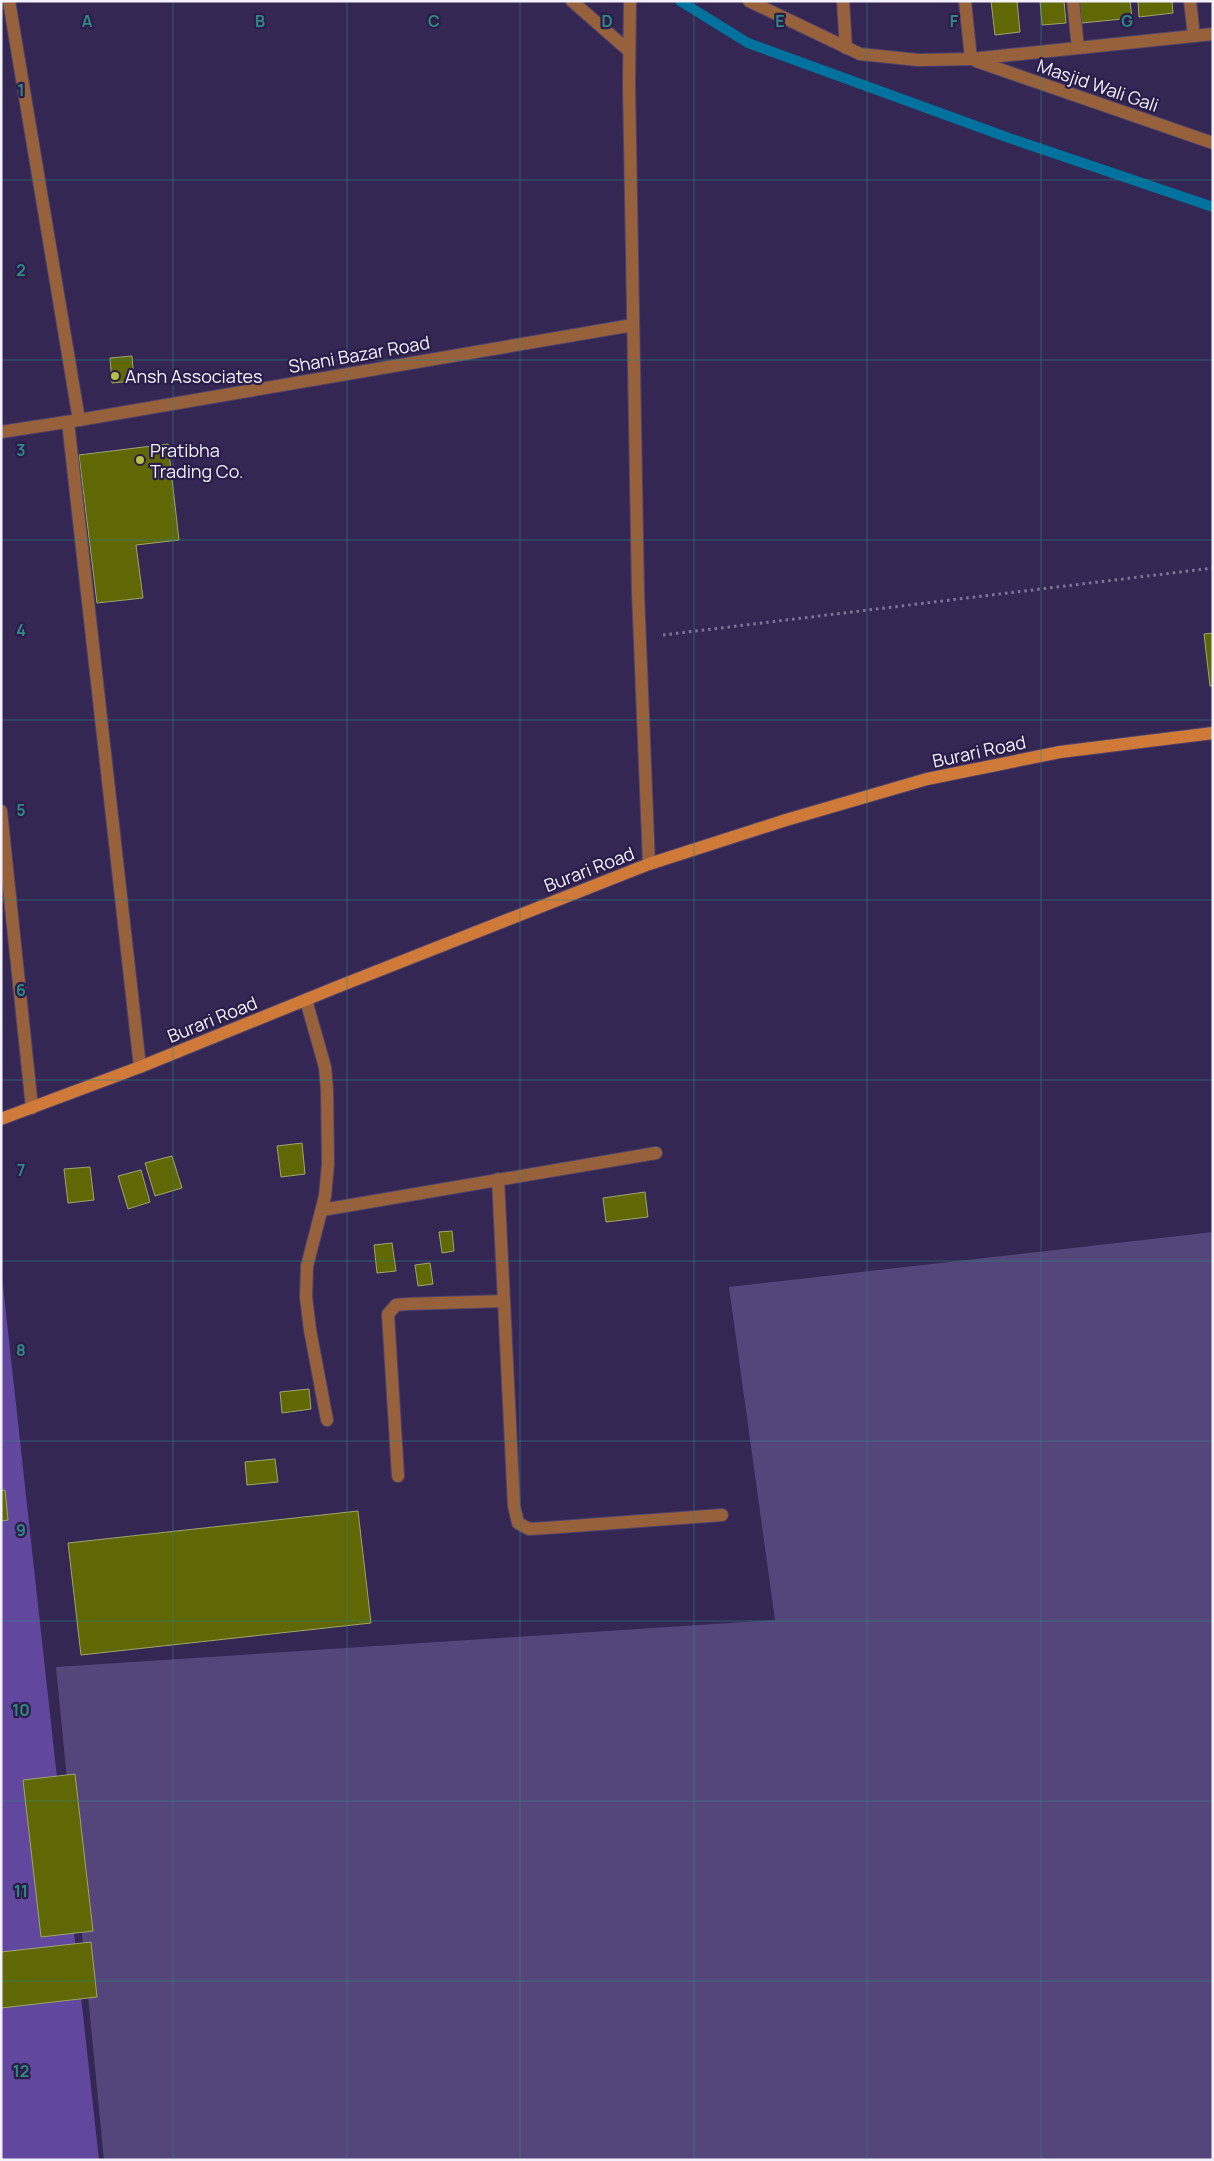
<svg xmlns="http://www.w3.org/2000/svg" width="1214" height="2161" viewBox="0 0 1214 2161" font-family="Manrope,sans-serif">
<rect width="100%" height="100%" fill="#342754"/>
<path fill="#54467a" d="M1213 1232V2160H104L56 1667 775 1620 729 1287Z"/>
<path fill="#61479e" d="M1 1268 99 2160H1Z"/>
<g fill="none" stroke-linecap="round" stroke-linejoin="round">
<path stroke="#01719d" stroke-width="10" d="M680 1 748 43 1009 138 1213 207"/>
</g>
<path fill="#606705" stroke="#9ea66c" d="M991 1H1017L1020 32 995 35Z
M1040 1H1064L1066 23 1042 25Z
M1079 1H1130L1132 18 1082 23Z
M1138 1H1172L1173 13 1139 17Z
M132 356 134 381 112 383 110 358Z
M168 444 179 540 136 545 143 598 97 603 79 455Z
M1213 633V686H1210L1204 634Z
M302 1143 305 1174 281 1177 277 1146Z
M172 1156 182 1188 155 1196 145 1163Z
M90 1167 94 1200 68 1203 64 1169Z
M141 1170 150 1202 128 1209 118 1176Z
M645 1192 648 1217 606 1222 603 1198Z
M452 1231 454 1251 442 1253 439 1232Z
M392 1243 396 1271 377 1273 374 1245Z
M430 1263 433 1284 418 1286 415 1265Z
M309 1389 311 1409 282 1413 280 1392Z
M275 1459 278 1482 247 1485 245 1462Z
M5 1490 8 1520 1 1521V1491Z
M358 1511 371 1623 81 1655 68 1543Z
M75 1774 93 1931 41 1937 23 1780Z
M91 1942 97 1997 1 2008V1952Z"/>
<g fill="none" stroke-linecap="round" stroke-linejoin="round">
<g stroke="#4f436c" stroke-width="14">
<path id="minor" d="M9 1 79 420
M572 1 629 51
M630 1 629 85 638 593 649 864
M843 1 846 48
M965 1 971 59
M1073 1 1078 48
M1190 1 1194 36
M68 422 140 1067
M1 811 32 1108
M306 1000 325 1067 327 1090 328 1164 325 1196 307 1266 306 1297 310 1330 327 1420
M498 1179 514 1506 518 1523 529 1529 546 1528 722 1515
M322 1210 656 1153
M398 1476 388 1314 396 1305 407 1304 504 1301"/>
</g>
<g stroke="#4f436c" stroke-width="14">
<path id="tertiary" d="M749 1 860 54 918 60 971 59 1213 34
M976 61 1213 143
M1 432 79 420 633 325"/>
</g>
<g stroke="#4f436c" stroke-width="14">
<path id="secondary" d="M1 1119 140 1067 337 987 649 864 786 820 927 779 1060 752 1213 733"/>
</g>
<path stroke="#7f7696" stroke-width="3" stroke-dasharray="2.5 4" stroke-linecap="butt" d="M663 635 1213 568"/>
<use href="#minor" stroke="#97613b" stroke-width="12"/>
<use href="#tertiary" stroke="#97613b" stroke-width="12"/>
<use href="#secondary" stroke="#d07a39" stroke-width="12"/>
</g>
<path fill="none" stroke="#318984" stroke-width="1" stroke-opacity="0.55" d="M173 1V2160M347 1V2160M520 1V2160M694 1V2160M867 1V2160M1041 1V2160M1 180H1213M1 360H1213M1 540H1213M1 720H1213M1 900H1213M1 1080H1213M1 1261H1213M1 1441H1213M1 1621H1213M1 1801H1213M1 1981H1213"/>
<g fill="#b6c149" stroke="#2a1d49" stroke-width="2">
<circle cx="115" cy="376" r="5"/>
<circle cx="140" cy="460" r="5"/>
</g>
<g text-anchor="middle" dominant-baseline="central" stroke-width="4.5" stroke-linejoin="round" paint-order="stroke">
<g font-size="18" fill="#f4f2fe" stroke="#2a1d49">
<text transform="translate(1098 85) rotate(19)">Masjid Wali Gali</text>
<text transform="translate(359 354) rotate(-10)">Shani Bazar Road</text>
<text transform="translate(979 751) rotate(-12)">Burari Road</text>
<text transform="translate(589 869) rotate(-21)">Burari Road</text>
<text transform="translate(212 1019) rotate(-22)">Burari Road</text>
</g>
<g font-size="18" fill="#f4f2fe" stroke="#2a1d49" text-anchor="start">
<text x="125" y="376">Ansh Associates</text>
<text x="150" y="450">Pratibha<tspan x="150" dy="21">Trading Co.</tspan></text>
</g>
</g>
<g font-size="16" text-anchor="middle" font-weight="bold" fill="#318984" stroke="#2a1d49" stroke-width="4.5" stroke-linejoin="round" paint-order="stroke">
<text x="87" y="27">A</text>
<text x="260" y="27">B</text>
<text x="434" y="27">C</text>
<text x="607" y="27">D</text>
<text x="780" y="27">E</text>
<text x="954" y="27">F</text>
<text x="1127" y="27">G</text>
<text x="21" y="96">1</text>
<text x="21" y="276">2</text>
<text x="21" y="456">3</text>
<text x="21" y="636">4</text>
<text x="21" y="816">5</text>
<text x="21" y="996">6</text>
<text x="21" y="1176">7</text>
<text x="21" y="1356">8</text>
<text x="21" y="1536">9</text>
<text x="21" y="1716">10</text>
<text x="21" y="1897">11</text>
<text x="21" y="2077">12</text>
</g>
<rect width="1214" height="2161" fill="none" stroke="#f4f2fe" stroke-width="5"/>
</svg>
